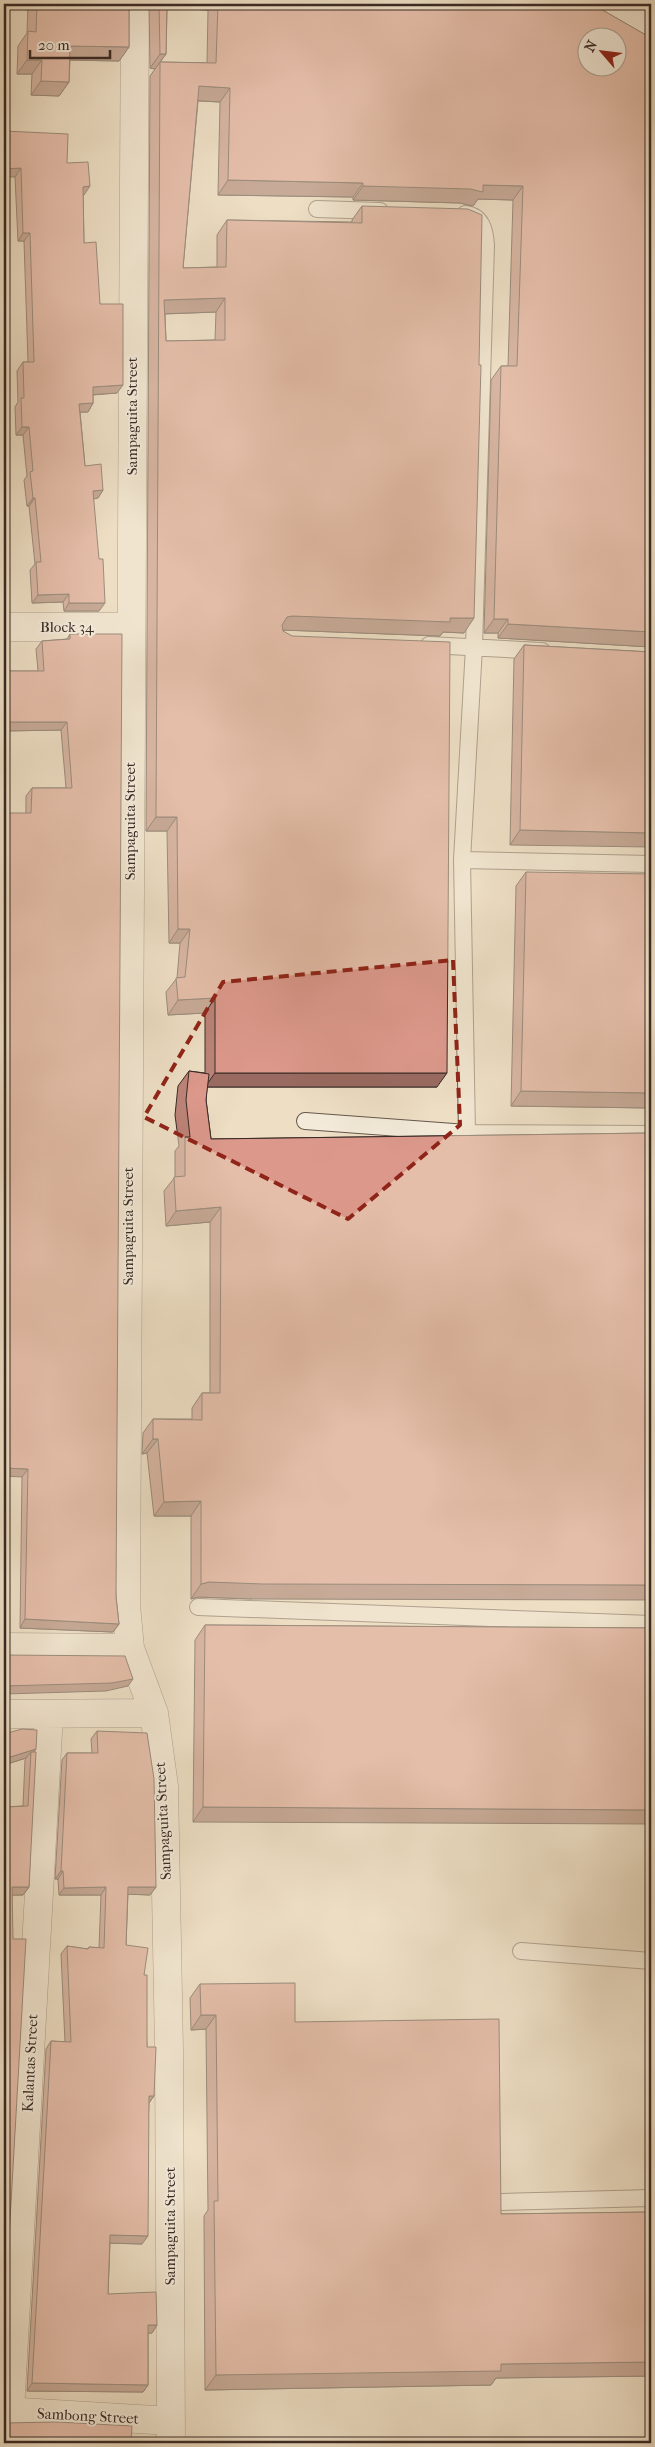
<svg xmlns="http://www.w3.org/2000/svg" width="655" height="2447" viewBox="0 0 655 2447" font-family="'IM FELL French Canon',serif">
<rect width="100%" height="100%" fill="#eddec4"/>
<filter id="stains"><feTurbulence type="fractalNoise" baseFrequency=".004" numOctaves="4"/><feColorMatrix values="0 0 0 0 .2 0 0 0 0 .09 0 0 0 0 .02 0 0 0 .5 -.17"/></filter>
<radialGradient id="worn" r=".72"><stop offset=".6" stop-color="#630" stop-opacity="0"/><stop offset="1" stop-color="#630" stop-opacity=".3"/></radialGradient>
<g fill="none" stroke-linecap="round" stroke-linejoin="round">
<g stroke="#66574d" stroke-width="18">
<path id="service" d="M317 209 380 211
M465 214C482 216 485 230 486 245L474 647 462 860 467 1133
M429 645 542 651
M462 860 651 864
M305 1121 467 1133 651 1134
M198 1607 651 1624
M521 1951 651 1961
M502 2202 651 2198"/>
</g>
<g stroke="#66574d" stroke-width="29">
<path id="minor" d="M135 4 126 1605 130 1648 154 1713 164 1786 169 2049 171 2443
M4 627H130
M4 1647 130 1648
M4 1714 154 1713
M4 2411 171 2421
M10 2411 49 1714"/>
</g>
<g stroke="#66574d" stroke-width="29">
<path id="tertiary" d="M617 4 651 24"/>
</g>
<use href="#service" stroke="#f3ead9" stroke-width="16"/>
<use href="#minor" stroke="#f3ead9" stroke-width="28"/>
<use href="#tertiary" stroke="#f3ead9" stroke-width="28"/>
</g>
<path fill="#bc8378" stroke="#392a25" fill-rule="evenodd" d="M28 4H129V47L119 61 70 60 69 82 59 96 31 95 32 74H17L18 46 27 33Z
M149 4H592L651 38V647L498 638V633H484L491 380 501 366H508L513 200 478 199 473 206 460 203 353 200V197L218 195 220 102 198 101 183 268 217 267V235L227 220 352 222V220L362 206 464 633 443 632 440 636 283 630 437 1087H207L206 1100 211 1139 651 1133 252 1599 198 1597 191 1599V1516H154L147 1453 142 1454 143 1433 153 1419H192V1408L202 1393H210V1222L166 1226 164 1191 175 1177V1151L179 1146 175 1115 178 1086 189 1071 205 1073V1013L168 1015 166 992 177 978 180 943H169L167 831H146L150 76 155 69 150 68ZM167 8 208 10 207 63 160 62 166 54ZM216 312 215 340 166 341 165 314Z
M4 131 67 163 84 195H83L84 243 100 304 117 393 93 395V403L88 412H80L85 466 103 490 98 498 93 499 99 611H64L63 602 32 603 30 570 35 564 29 506H27L24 480 27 476 23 435H16L15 407 18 402 17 371 23 362H28L24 241H18L15 177Z
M70 634 116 1597 119 1624 113 1632 20 1628 22 1477 26 796 32 788H66L61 730 4 731V671H38L36 649 42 641 67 639Z
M524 645 651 652 510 845 514 659Z
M526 872 651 1108 511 1106 516 886Z
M205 1625 651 1628 193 1822 195 1640Z
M97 1731 156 1887 150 1895 128 1894 126 1945 144 1975 147 2047 154 2096 149 2103 142 2244 110 2243 108 2294 157 2325 152 2333H148V2385L143 2392 27 2391 46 2049 51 2041 65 2042 61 1954 67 1946 87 1949 89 1947 99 1948 101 1895H59L58 1879H55L62 1760 67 1753H92L91 1739Z
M4 1734 34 1752 29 1887 23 1895H12L4 2327V1807L23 1806 25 1760 26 1758 4 1765Z
M200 1984 295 2022 501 2214 651 2212V2376L496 2378 491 2385 205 2390 204 2216 208 2210 206 2029 191 2030 190 1998Z"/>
<path fill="#996a61" stroke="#392a25" d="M159 4H213L208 10 159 7Z
M70 46 129 47 119 61 60 60Z
M160 54H166L155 69 150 68Z
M27 60H42L32 74H17Z
M41 81 69 82 59 96 31 95Z
M199 86 230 88 220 102 189 100Z
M21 168 15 177H4V169Z
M228 180 363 183 353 197 218 195Z
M483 185 523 186 513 200 478 199 473 206 460 203 353 200 363 186Z
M90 186 84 195H77L83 187Z
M23 233H30L24 241H18Z
M225 298 216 312 159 314 164 300Z
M123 385 117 393 87 395 93 387Z
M93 403 88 412H73L79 404Z
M22 427H29L23 435H16Z
M103 490 98 498 87 500 93 491Z
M33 498H35L29 506H27Z
M69 594 63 602 32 603 38 595Z
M69 603H105L99 611H64Z
M292 616 450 618H474L464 633 443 632 440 636 282 630 277 631 287 617Z
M494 619H508L498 633H484Z
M508 624 651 632V647L498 638Z
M4 722H67L61 730 4 731Z
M156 817H177L167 831H146Z
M520 830 651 833V847L510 845Z
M178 929H190L180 943H169Z
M215 998 205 1013 168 1015 178 1000Z
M215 1073H447L437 1087H205Z
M521 1091 651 1093V1108L511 1106Z
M221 1207 210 1222 166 1226 176 1211Z
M153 1439H158L147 1453 142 1454Z
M4 1468 28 1469 22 1477 4 1476Z
M201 1501 191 1516H154L164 1502Z
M209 1582 651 1585V1600L252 1599 198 1597 191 1599 201 1584Z
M25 1619 119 1624 113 1632 20 1628Z
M133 1679 128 1686 106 1691 4 1694V1686Z
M36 1749 31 1757V1752L26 1758 4 1765V1759Z
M203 1807 651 1810V1824L193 1822Z
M61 1871H63L58 1879H55Z
M12 1887H29L23 1895H6Z
M106 1887 101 1895H59L64 1888Z
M128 1887H156L150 1895 123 1894Z
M201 2015H216L206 2029 191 2030Z
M149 2096H154L148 2104Z
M110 2235 148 2236 142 2244 104 2243Z
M148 2325H157L152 2333H142Z
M651 2362V2376L496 2378 491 2385 205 2390 216 2375 501 2364Z
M32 2383 148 2385 143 2392 27 2391Z"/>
<path fill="#db988b" stroke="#392a25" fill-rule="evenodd" d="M37 4H129V47L70 46 69 82 41 81 42 60H27L28 31 36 32Z
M159 4H167L166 54H160Z
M218 4H592L651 38V632L508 624V619H494L501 366H517L523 186 483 185V192L470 189 363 186V183L228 180 230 88 199 86 183 268 226 267 227 220 362 223V206L468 209 482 215 479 365H481L474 618H450V622L292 616 287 617 282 625 283 631 292 636 450 642 447 1073H215V998L178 1000 176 978 185 977 190 929H178L177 817H156L160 62 216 63ZM588 38H618V68H588ZM225 298V340L166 341 164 300Z
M4 131 68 134 67 163 88 162 90 186 83 187 84 243 96 242 100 304H123V385L93 387V403L79 404 85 466 101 464 103 490 93 491 99 559H103L105 603H69V594L38 595 36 562H41L35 498H33L30 472 33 471 29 427H22L21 398H24L23 362H34L30 233H23L21 168 4 169Z
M70 634H122L116 1597 119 1624 25 1619 28 1469 4 1468V813H31L32 788H72L67 722H4V671H44L42 641 70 639Z
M524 645 651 652V833L520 830Z
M526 872 651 874V1093L521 1091Z
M189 1071 209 1074 206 1100 211 1139 651 1133V1585L263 1584 209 1582 201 1584V1501L164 1502 158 1439H153V1419L202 1420V1393H220L221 1207 176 1211 174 1177 185 1176V1137H190L186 1100Z
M205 1625 651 1628V1810L203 1807Z
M4 1655 125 1656 133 1679 112 1683 4 1686Z
M22 1729 37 1730 36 1749 4 1759V1734Z
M97 1731 147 1733 154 1779 156 1887H128L126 1945 148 1948 144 1975H147V2047H156L154 2096H149L148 2236 110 2235 108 2294 156 2292 157 2325H148V2385L32 2383 51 2041 71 2042 67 1946 88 1949 89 1947 104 1948 106 1887 64 1888 63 1871H61L67 1753H98Z
M31 1752H36L29 1887H12L13 1939H26L4 2326V1807L28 1806Z
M295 1983V2022L499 2019 501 2214 651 2212V2362L501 2364V2371L216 2375 214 2201H218L216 2015H201L200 1984Z
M57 2422 132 2426 131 2443H4V2423Z"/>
<path d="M0 0H655V2447H0ZM453 960 460 1125 348 1219 144 1117 223 982Z" fill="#eddec4" fill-opacity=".55" fill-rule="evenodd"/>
<path fill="none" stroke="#8f2418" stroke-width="4" stroke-dasharray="10 6" stroke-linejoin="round" d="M453 960 460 1125 348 1219 144 1117 223 982Z"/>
<g text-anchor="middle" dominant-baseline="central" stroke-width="4" stroke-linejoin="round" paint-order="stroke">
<g font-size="15" fill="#392a25" stroke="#f3ead9">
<text transform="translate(132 416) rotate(-90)">Sampaguita Street</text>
<text x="67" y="627">Block 34</text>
<text transform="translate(130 821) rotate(-90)">Sampaguita Street</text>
<text transform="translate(128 1226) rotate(-90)">Sampaguita Street</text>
<text transform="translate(163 1821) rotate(-93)">Sampaguita Street</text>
<text transform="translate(30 2063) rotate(-87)">Kalantas Street</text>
<text transform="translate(170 2226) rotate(-90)">Sampaguita Street</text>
<text transform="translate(88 2416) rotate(3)">Sambong Street</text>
</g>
</g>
<rect width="655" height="2447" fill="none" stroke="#eddec4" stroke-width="20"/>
<rect x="5" y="5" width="645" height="2437" fill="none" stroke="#392a25" stroke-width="2.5"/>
<rect x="10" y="10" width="635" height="2427" fill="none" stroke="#392a25"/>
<g transform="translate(602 52) rotate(298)"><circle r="24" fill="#f3ead9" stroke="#a99d91"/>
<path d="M0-4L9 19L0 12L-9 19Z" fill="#8f2418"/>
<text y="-8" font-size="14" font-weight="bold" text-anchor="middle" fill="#392a25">N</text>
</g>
<path d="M30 50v8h80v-8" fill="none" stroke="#392a25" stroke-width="2.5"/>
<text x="38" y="50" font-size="15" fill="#392a25" stroke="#f3ead9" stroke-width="4" paint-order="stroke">20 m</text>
<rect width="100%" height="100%" filter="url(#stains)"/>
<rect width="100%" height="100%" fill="url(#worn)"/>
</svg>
